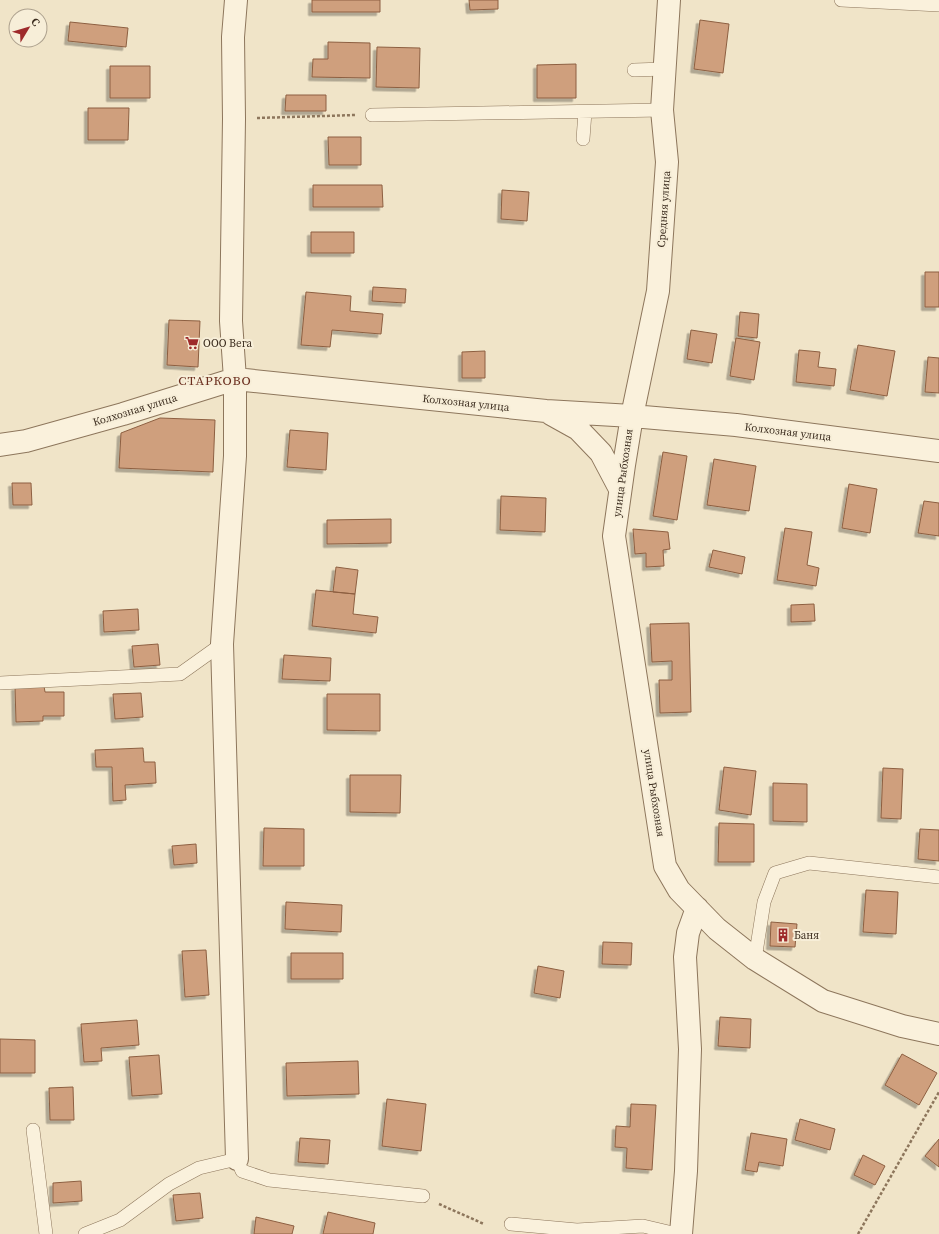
<svg xmlns="http://www.w3.org/2000/svg" width="939" height="1234" viewBox="0 0 939 1234" font-family="'Source Serif 4',serif">
<defs>
<filter id="shadow"><feDropShadow dx="-3.5" dy="3.5" stdDeviation="0" flood-color="#0004"/></filter>
</defs>
<rect width="100%" height="100%" fill="#f0e4c8"/>
<path fill="#cf9f7d" stroke="#8d5f41" filter="url(#shadow)" d="M312 0H380V12H312Z
M469 0H498V9L470 10Z
M700 20 729 24 723 73 694 69Z
M70 22 128 28 126 47 68 41Z
M328 42 370 43V78L312 77 313 59H328Z
M377 47 420 48 419 88 376 87Z
M576 64V98H537V65Z
M110 66H150V98H110Z
M286 95H326V111H285Z
M88 108H129L128 140H88Z
M328 137H361V165H329Z
M313 185H382L383 207H313Z
M502 190 529 192 527 221 501 219Z
M311 232H354V253H311Z
M925 272H939V307H925Z
M373 287 406 289 405 303 372 301Z
M306 292 351 296 350 311 383 314 381 334 332 330 330 347 301 345Z
M740 312 759 314 757 338 738 336Z
M169 320 200 321 198 367 167 365Z
M691 330 717 334 712 363 687 359Z
M736 338 760 342 754 380 730 376Z
M858 345 895 351 887 396 850 390Z
M799 350 820 352 818 367 836 369 834 386 796 382Z
M485 351V378H462V352Z
M928 357 939 358V393L925 392Z
M160 418 215 420 213 472 119 468 121 433Z
M290 430 328 433 326 470 287 467Z
M663 452 687 456 677 520 653 516Z
M714 459 756 466 749 511 707 505Z
M12 483H31L32 505H13Z
M849 484 877 489 870 533 842 528Z
M501 496 546 498 545 532 500 530Z
M924 501 939 503V536L918 533Z
M391 519V543L327 544V520Z
M785 528 812 532 807 565 819 568 816 586 777 580Z
M633 529 668 532 670 549 663 550 664 566 646 567V553L635 554Z
M713 550 745 557 742 574 709 567Z
M336 567 358 570 355 594 333 592Z
M316 590 355 594 353 614 378 617 376 633 312 626Z
M814 604 815 621 791 622V605Z
M138 609 139 630 104 632 103 611Z
M689 623 691 712 660 713 659 680H672V661L652 662 650 624Z
M158 644 160 665 134 667 132 646Z
M284 655 331 658 330 681 282 679Z
M44 686 45 692H64V716H43V721L16 722 15 687Z
M141 693 143 717 115 719 113 694Z
M327 694H380V731L327 730Z
M143 748 144 762H155L156 783 125 785 126 800 113 801 112 767H96L95 750Z
M724 767 756 771 751 815 719 810Z
M883 768 903 769 901 819 881 818Z
M350 775H401L400 813 350 812Z
M773 783 807 784V822L773 821Z
M719 823 754 824V862H718Z
M264 828 304 829V866H263Z
M920 829 939 830V861L918 859Z
M196 844 197 863 174 865 172 846Z
M866 890 898 892 896 934 863 932Z
M286 902 342 905 341 932 285 929Z
M771 922 797 924 795 947 770 946Z
M603 942 632 943 631 965 602 964Z
M206 950 209 995 185 997 182 951Z
M291 953H343V979H291Z
M538 966 564 971 560 998 534 993Z
M720 1017 751 1019 750 1048 718 1046Z
M137 1020 139 1045 101 1048 102 1061 84 1062 81 1024Z
M0 1039 35 1040V1073H0Z
M902 1054 937 1073 919 1105 885 1085Z
M159 1055 162 1094 132 1096 129 1057Z
M358 1061 359 1094 287 1096 286 1063Z
M73 1087 74 1120H50L49 1088Z
M387 1099 426 1104 421 1151 382 1146Z
M631 1104 656 1105 652 1170 626 1168 627 1148 615 1147 616 1126 630 1127Z
M800 1119 835 1129 830 1150 795 1140Z
M751 1133 787 1139 783 1166 759 1162 757 1172 745 1170Z
M300 1138 330 1140 328 1164 298 1162Z
M939 1139V1167L925 1156Z
M863 1155 885 1166 875 1185 854 1175Z
M81 1181 82 1201 53 1203V1183Z
M200 1193 203 1218 176 1221 173 1195Z
M328 1212 375 1223 373 1234H323Z
M256 1217 294 1226 292 1234H254Z"/>
<g fill="none" stroke-linecap="round" stroke-linejoin="round">
<g stroke="#8d765c" stroke-width="14">
<path id="service" d="M841 0 939 5
M634 70 665 69
M372 115 662 110
M583 139 585 112
M0 683 180 674 222 644
M755 959 764 902 775 873 809 863 939 877
M33 1130 46 1234
M511 1224 577 1230 643 1226 677 1234
M85 1234 120 1220 169 1184 199 1168 237 1159 242 1171 269 1180 423 1196"/>
</g>
<g stroke="#8d765c" stroke-width="24">
<path id="minor" d="M236 0 233 37 234 119 231 321 235 379V456L222 644 237 1159
M669 0 662 110 667 162 658 291 632 416 624 465 614 536 665 866 679 890 717 929 755 959 823 1001 902 1026 939 1034
M551 414 578 429 601 453 620 489
M0 445 26 441 123 414 235 379 546 411 632 416 736 425 939 451
M681 1234 686 1171 690 1049 685 957 688 933 697 908"/>
</g>
<path stroke="#8d765c" stroke-width="2.5" stroke-dasharray="3 2" stroke-linecap="butt" d="M257 118 356 115
M439 1204 484 1224
M858 1234 939 1092"/>
<use href="#service" stroke="#faf1dc" stroke-width="13"/>
<use href="#minor" stroke="#faf1dc" stroke-width="22"/>
</g>
<defs>
<g id="supermarket-bare" transform="scale(1.08)"><path d="M-6-5.5h2.5l.6 2H6L4.5 2H-2.5L-4.4-4H-6ZM-1.5 3.2a1.3 1.3 0 1 0 .1 0ZM3 3.2a1.3 1.3 0 1 0 .1 0Z" fill="#9e2a2b" stroke="#f7eed8" stroke-width="2.5" paint-order="stroke"/></g>
<g id="building-bare" transform="scale(1.08)"><path d="M-4-6H4V6H1V3H-1V6H-4ZM-2.5-4.3h1.7v1.8h-1.7ZM.8-4.3h1.7v1.8H.8ZM-2.5-1h1.7V.8h-1.7ZM.8-1h1.7V.8H.8Z" fill="#9e2a2b" stroke="#f7eed8" stroke-width="2.5" paint-order="stroke"/></g>
</defs>
<g fill-rule="evenodd">
<use href="#supermarket-bare" x="192" y="343"/>
<use href="#building-bare" x="783" y="935"/>
</g>
<g text-anchor="middle" dominant-baseline="central" stroke-width="4" stroke-linejoin="round" paint-order="stroke">
<g font-size="11" fill="#3d2e20" stroke="#f7eed8">
<text transform="translate(664 209) rotate(-86)">Средняя улица</text>
<text transform="translate(466 403) rotate(6)">Колхозная улица</text>
<text transform="translate(135 410) rotate(-17)">Колхозная улица</text>
<text transform="translate(788 432) rotate(7)">Колхозная улица</text>
<text transform="translate(623 473) rotate(-82)">улица Рыбхозная</text>
<text transform="translate(654 793) rotate(81)">улица Рыбхозная</text>
</g>
<g font-size="11" fill="#3d2e20" stroke="#f7eed8" text-anchor="start">
<text x="203" y="343">ООО Вега</text>
<text x="794" y="935">Баня</text>
</g>
<g font-size="13" letter-spacing="1" fill="#6b2e1e" stroke="#f7eed8">
<text x="215" y="380">СТАРКОВО</text>
</g>
</g>
<g transform="translate(28 28) rotate(52)"><circle r="19" fill="#f7eed8" stroke="#ada18e"/>
<path d="M0-3L7 15L0 10L-7 15Z" fill="#9e2a2b"/>
<text y="-6" font-size="11" font-weight="bold" text-anchor="middle" fill="#3d2e20">С</text>
</g>
</svg>
